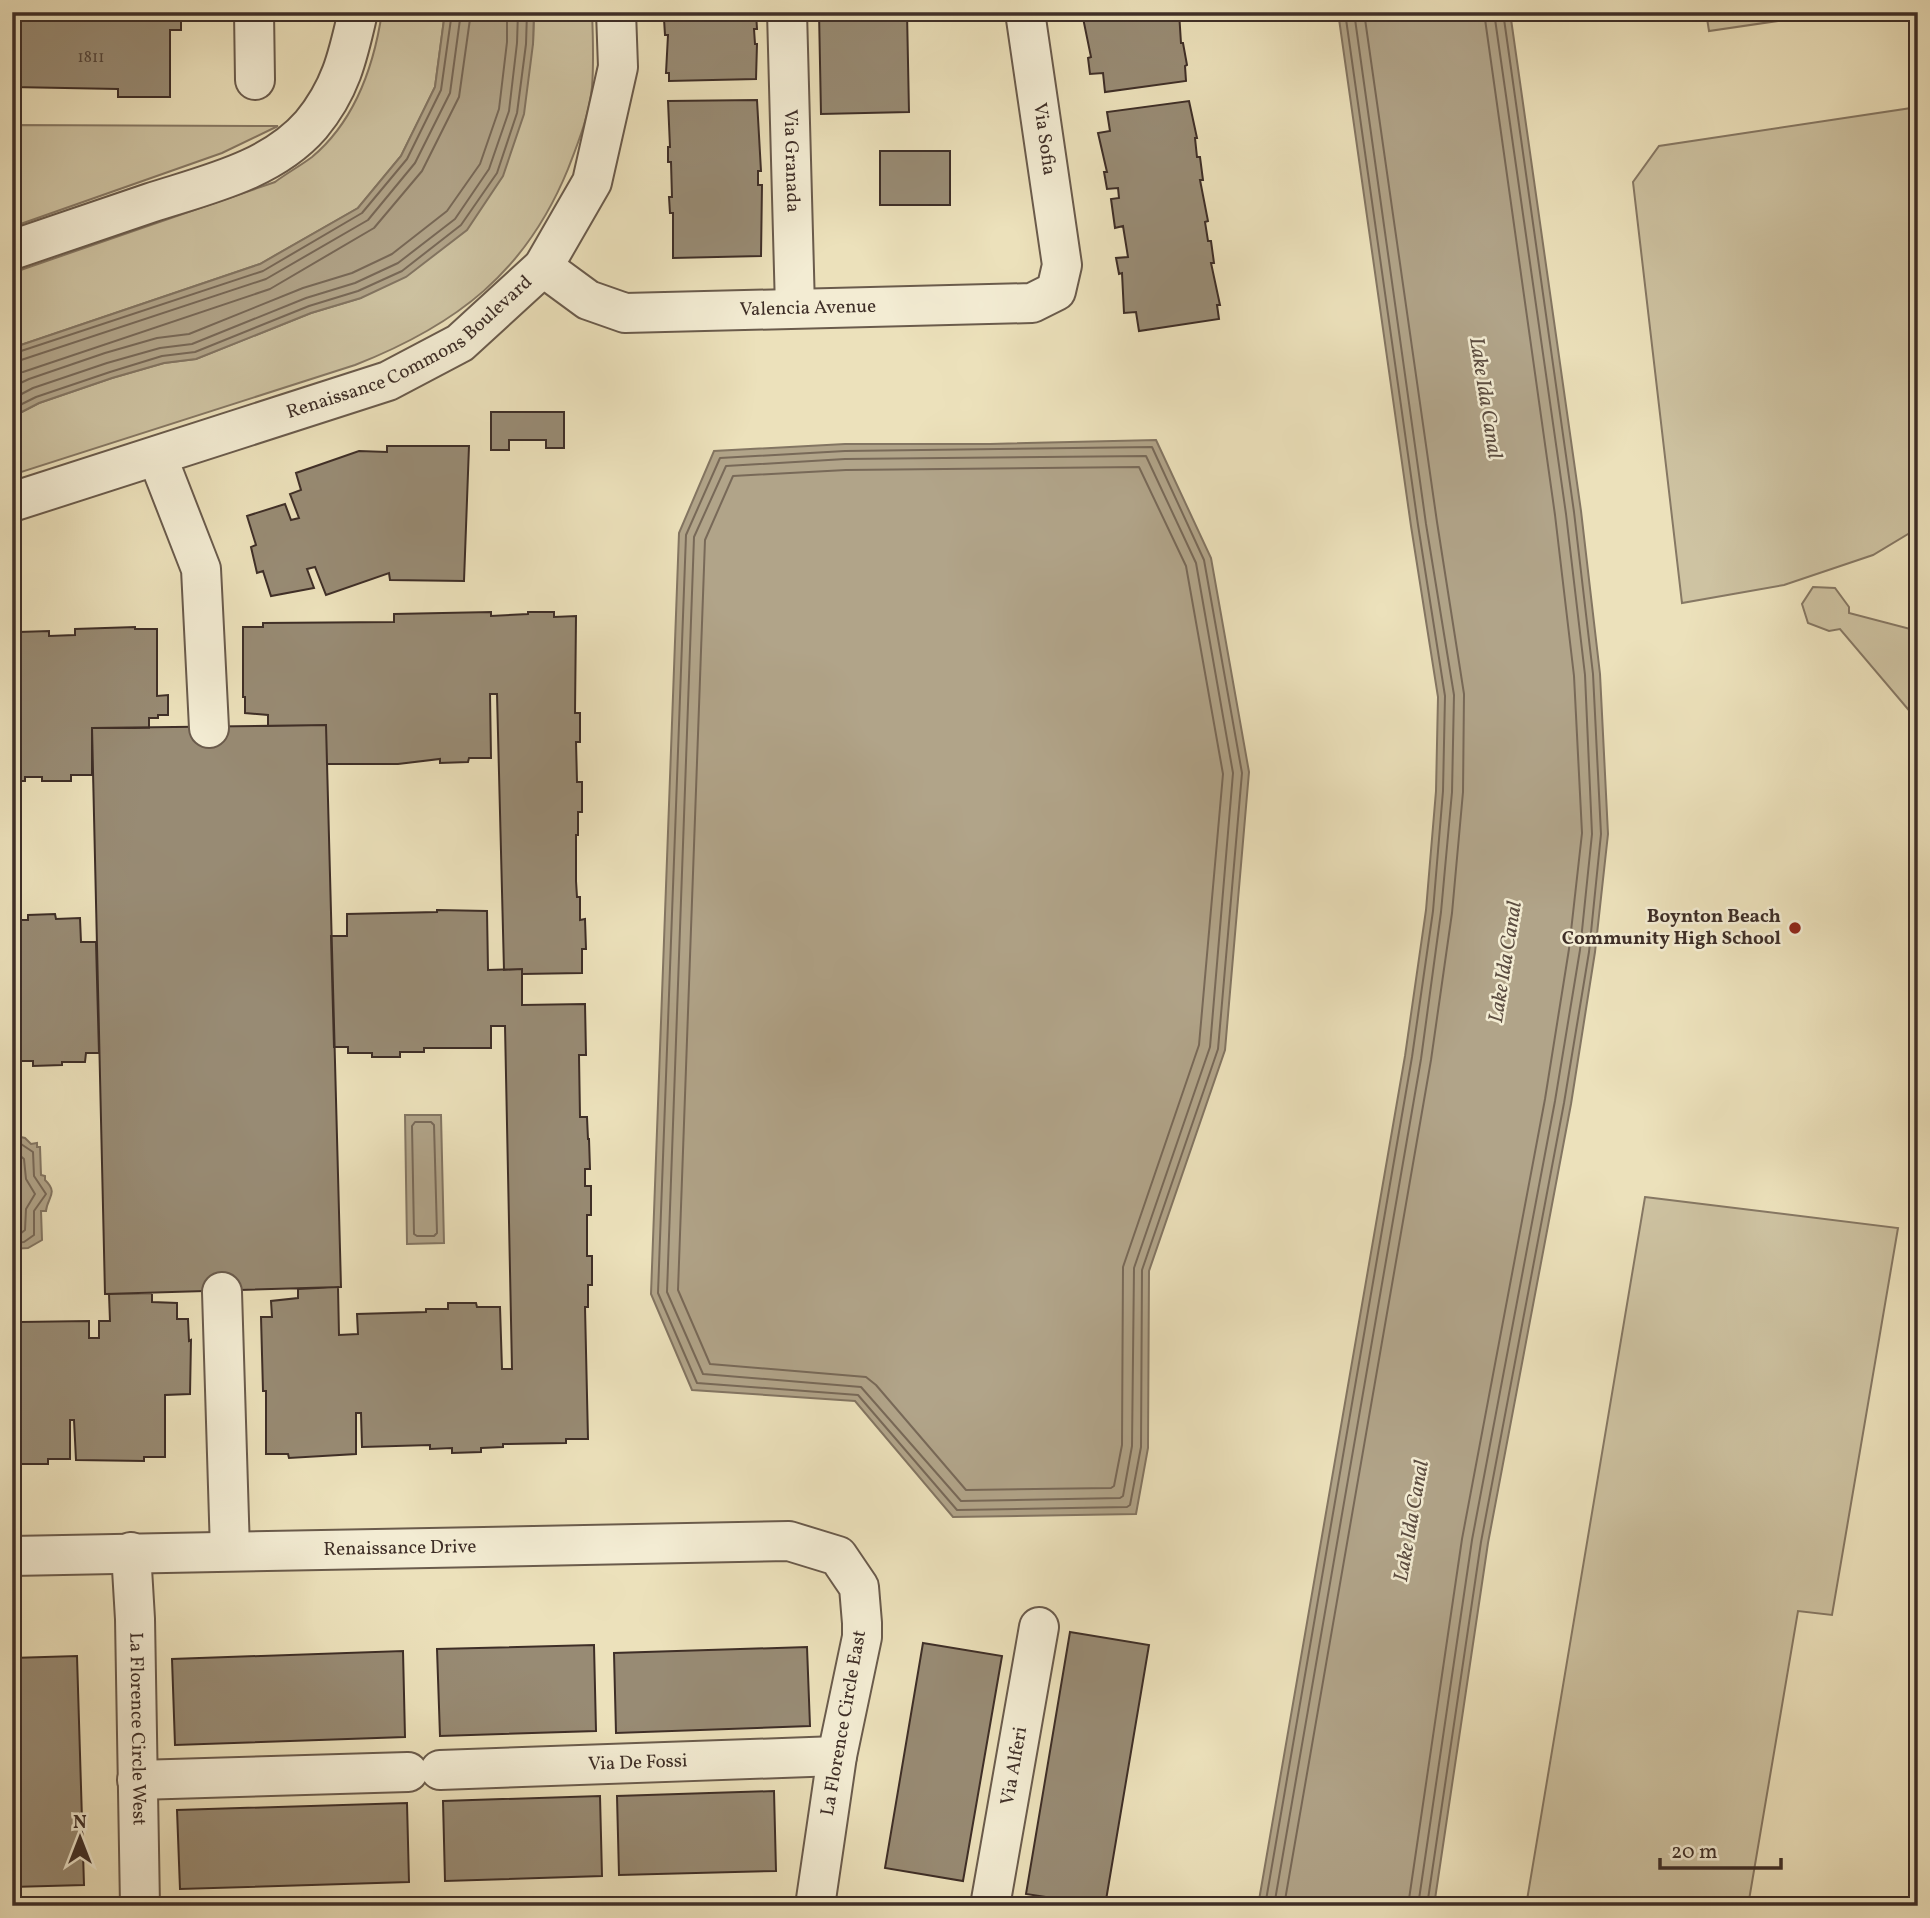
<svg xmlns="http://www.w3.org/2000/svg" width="1930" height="1918" viewBox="0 0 1930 1918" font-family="Vollkorn,serif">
<rect width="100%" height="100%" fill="#ece1bb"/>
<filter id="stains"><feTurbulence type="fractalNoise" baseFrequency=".00286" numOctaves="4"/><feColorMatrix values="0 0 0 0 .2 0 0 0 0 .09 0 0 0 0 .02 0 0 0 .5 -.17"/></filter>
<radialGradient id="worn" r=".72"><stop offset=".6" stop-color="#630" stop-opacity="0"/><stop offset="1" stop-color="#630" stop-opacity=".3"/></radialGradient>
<path fill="#cec3a2" stroke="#867864" stroke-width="2" d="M382 12H445L435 87 401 156 358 208 260 264 12 348V273L275 182C287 173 300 166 312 157 355 121 374 66 382 12Z
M534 12H592C593 37 594 63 592 87 589 116 578 143 568 169 526 272 457 325 355 365L12 475V417L39 403 112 378 164 363 196 359 311 313 361 298 533 44Z
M1706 12H1839L1709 31Z
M1918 107V528L1873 555 1784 585 1682 603 1633 182 1659 146Z
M12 125 278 126 222 153 12 227Z
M1813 587 1835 588 1849 607V613L1918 631V721L1840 629 1829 631 1808 623 1802 604Z
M1645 1197 1898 1228 1832 1615 1798 1611 1748 1906H1526Z"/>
<path fill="#b1a489" stroke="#837562" stroke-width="2" d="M445 12H534L533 44 524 114 503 176 467 230 406 277 361 298 311 313 196 359 164 363 112 378 39 403 12 417V348L260 264 358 208 401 156 435 87Z
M1338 12H1510L1581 511 1600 674 1608 834 1595 952 1571 1104 1488 1543 1434 1906H1258L1405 1056 1426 910 1436 791 1438 697 1411 526Z
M1156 440 1211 558 1249 772 1225 1050 1149 1271 1148 1448 1136 1514 953 1517 855 1401 692 1390 651 1294 679 533 714 451 845 444H990Z
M405 1115H441L444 1243 407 1244Z
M16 1136 25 1138 31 1144 37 1143V1147H40L41 1175 45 1176V1180C59 1193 47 1198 46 1211H41L42 1240 28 1248 12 1249V1138Z"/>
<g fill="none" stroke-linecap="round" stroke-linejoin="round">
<path stroke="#786958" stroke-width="2" d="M12 354 263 271 362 213 407 159 441 90 452 12
M12 363 266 279 368 220 415 163 450 93 461 12
M12 373 23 372 270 289 374 228 422 171 459 97 471 12
M12 387 29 379 105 353 157 338 189 334 303 288 352 273 392 254 447 211 480 164 499 109 507 42V12
M12 399 33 388 107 363 160 348 192 344 306 298 355 283 398 263 455 219 489 169 509 111 517 43 518 12
M12 409 36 397 110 372 162 356 195 352 309 306 358 291 402 271 461 225 497 173 517 113 526 44 527 12
M1152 447 1204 560 1242 773 1218 1049 1142 1270 1141 1447 1130 1505 1127 1507 957 1510 858 1395 697 1383 658 1293 686 535 720 458 845 451Z
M1146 456 1196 563 1233 773 1210 1047 1134 1268 1132 1446 1123 1496 1120 1498 961 1501 861 1387 703 1374 667 1292 694 537 726 466 845 459Z
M1139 467 1186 566 1223 774 1199 1045 1123 1267 1122 1445 1114 1486 1111 1488 966 1490 876 1385 866 1377 710 1364 678 1290 705 540 733 476 846 470Z
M415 1122H431L434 1125 437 1233 434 1236H417L414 1234 412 1126Z
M12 1144H21L33 1152 34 1176 46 1194 34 1211V1235L24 1242 12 1243
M12 1152 17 1153 24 1159 26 1179 35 1194 26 1209 25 1230 20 1234H12
M1265 1906 1412 1057 1433 911 1443 791 1445 696 1418 525 1345 12
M1274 1906 1421 1059 1441 912 1452 792 1454 695 1426 524 1354 12
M1284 1906 1431 1060 1452 913 1463 792 1464 694 1437 522 1364 12
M1408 1906 1462 1539 1545 1099 1569 949 1582 833 1574 676 1555 515 1484 12
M1418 1906 1472 1540 1555 1101 1580 950 1592 834 1585 675 1566 514 1494 12
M1427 1906 1481 1542 1564 1103 1589 952 1601 834 1593 674 1574 512 1503 12"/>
</g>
<path fill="#988b74" stroke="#3e2e27" stroke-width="2" d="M12 12H181V30H170V97H118V89L12 87Z
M666 12H756L757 29H754L755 44H757L756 79 669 81V73H666L668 35H665L664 19H667Z
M819 12H907L909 112 821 114Z
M1093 12H1179L1181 43H1183L1187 65 1185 66 1186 81 1105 92 1103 73 1090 74 1088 58 1091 57 1083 18 1094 17Z
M757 100 761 171H758V185H762L761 256 673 258V213H670L669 197H672L671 162H668V147H670L668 101Z
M1189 101 1197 138H1195L1197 157H1200L1203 180H1200L1208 221 1205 222 1208 241H1211L1214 263H1211L1220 305H1217L1219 319 1139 331 1136 312 1124 313 1122 273 1119 274 1116 258 1128 257 1123 226 1115 228 1111 199 1119 198 1118 188 1107 189 1104 172H1107L1098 133 1110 131 1107 112Z
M880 151H950V205H880Z
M491 412H564V448H546V440H509V450H491Z
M387 446H469L464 581 390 580 389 573 326 595 315 567 307 569 314 588 271 596 263 571 257 573 251 547 256 545 247 516 285 504 291 520 299 518 290 494 301 490 296 473 359 451 387 452Z
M491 612V616L528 614V612H554V617L576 616 575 713H580V742H576L577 782H582V812H578V835H576V881L577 897H580V920L585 919 586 949H582V973L522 974V969L504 970 497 694H490L491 758H469L468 762 440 763V759L398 764H327L326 725 268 726V715L245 713V697H243V627H263V623L394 622V614Z
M135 627V629H157V696L168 695V715H158V718H149V728H92V775H71V781H42V777H25V781H12V637H19V632L49 631V636L75 635V629Z
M326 725 341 1287 105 1294 92 728Z
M437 910 487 911 488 970 522 969V1005L585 1004 586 1055H579L580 1117H587L588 1139H589L590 1169H585V1186H591V1215H587V1256H592V1285H588V1307H585L588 1439H566V1443L503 1444V1447L481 1448V1452L452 1453V1448L430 1449V1445L362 1447 361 1413H356V1454L289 1458 288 1454H266V1391H263L261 1317H272L271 1301 298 1298V1289L338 1287 339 1335 358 1334 357 1314 426 1312V1309H448V1303H476L477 1307H500L502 1369H512L505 1026H491V1048H424V1052H400V1057H372V1053H348V1047H334L331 936H347V914L437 912Z
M55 914 56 919 80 918 81 942H96L99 1053H86L85 1062H62V1065L33 1066V1061H12V920H28V915Z
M152 1293V1302L177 1303V1319H188L189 1341 191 1340 190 1394 165 1395V1457H144V1461L76 1460 74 1420H70V1459H48V1464H18V1460H12V1319H21V1322L89 1321V1338H99V1321H110L109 1294Z
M1070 1632 1149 1645 1105 1906 1026 1894Z
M923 1643 1002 1656 963 1881 885 1868Z
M594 1645 596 1731 440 1736 437 1649Z
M807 1647 810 1726 616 1733 614 1653Z
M403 1651 405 1737 175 1745 172 1659Z
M77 1656 84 1885 12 1887V1658Z
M774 1791 776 1871 619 1875 617 1796Z
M600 1796 602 1876 445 1881 443 1801Z
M407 1803 409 1882 180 1889 177 1810Z"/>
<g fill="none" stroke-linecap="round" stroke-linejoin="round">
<g stroke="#6a5b4c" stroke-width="42">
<g id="minor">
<path d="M254 12 255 80"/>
<path id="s1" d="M787 12 795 308"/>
<path d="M12 250C58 234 104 219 150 203 205 185 271 171 311 125 341 89 348 56 358 12"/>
<path id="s2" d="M543 267 588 300 625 313 1032 303 1056 291 1062 265 1025 12"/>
<path d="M157 456 201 569 209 728"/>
<path id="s3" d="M12 502 388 381 460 343 543 267 592 182 618 67 616 12"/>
<path d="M222 1292 230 1551"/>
<path id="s4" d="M131 1552 135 1619 140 1906"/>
<path id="s5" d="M12 1556 789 1541 838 1556 859 1587 862 1623V1637L837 1756 815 1906"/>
<path id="s6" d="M440 1770 837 1756"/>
<path d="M137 1780 408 1772"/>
<path id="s7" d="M990 1906 1039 1627"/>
</g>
</g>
<use href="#minor" stroke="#f3ecd3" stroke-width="38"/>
</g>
<circle fill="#8f2418" stroke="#f3ecd3" stroke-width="2.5" cx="1795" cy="928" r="7"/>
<g text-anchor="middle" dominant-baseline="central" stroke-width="5" stroke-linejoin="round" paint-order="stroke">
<g font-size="16" fill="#54453a">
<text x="91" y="58">1811</text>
</g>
<g font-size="19" fill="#3e2e27" stroke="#f3ecd3">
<text transform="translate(1044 139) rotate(82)">Via Sofia</text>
<text stroke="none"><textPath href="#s1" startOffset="149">Via Granada</textPath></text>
<text stroke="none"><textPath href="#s2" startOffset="278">Valencia Avenue</textPath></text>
<text stroke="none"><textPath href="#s3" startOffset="430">Renaissance Commons Boulevard</textPath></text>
<text stroke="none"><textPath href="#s5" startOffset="388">Renaissance Drive</textPath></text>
<text transform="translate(844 1723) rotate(-80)">La Florence Circle East</text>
<text stroke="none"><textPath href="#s4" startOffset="177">La Florence Circle West</textPath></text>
<text stroke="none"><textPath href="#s6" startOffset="198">Via De Fossi</textPath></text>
<text stroke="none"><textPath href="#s7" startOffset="142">Via Alferi</textPath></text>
</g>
<g font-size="19" font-weight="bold" fill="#3e2e27" stroke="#f3ecd3" text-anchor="end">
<text x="1781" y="917">Boynton Beach<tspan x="1781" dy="22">Community High School</tspan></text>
</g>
<g font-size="21" font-style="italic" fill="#5b4c40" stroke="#f3ecd3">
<text transform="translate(1485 398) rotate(81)">Lake Ida Canal</text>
<text transform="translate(1506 962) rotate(-81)">Lake Ida Canal</text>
<text transform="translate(1412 1521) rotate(-80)">Lake Ida Canal</text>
</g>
</g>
<rect width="1930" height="1918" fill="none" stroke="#ece1bb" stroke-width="42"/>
<rect x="14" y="14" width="1902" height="1890" fill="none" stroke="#3e2e27" stroke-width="3.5"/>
<rect x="21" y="21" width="1888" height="1876" fill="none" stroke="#3e2e27" stroke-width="2"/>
<g transform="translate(80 1838)" stroke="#f3ecd3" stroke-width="5" paint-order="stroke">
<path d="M0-5L12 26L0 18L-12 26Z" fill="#3e2e27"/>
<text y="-10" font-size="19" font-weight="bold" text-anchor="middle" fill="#3e2e27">N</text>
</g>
<path d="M1660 1858v10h121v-10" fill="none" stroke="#3e2e27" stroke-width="3.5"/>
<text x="1671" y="1858" font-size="21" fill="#3e2e27" stroke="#f3ecd3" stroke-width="5" paint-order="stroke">20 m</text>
<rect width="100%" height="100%" filter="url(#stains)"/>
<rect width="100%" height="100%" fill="url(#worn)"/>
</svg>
